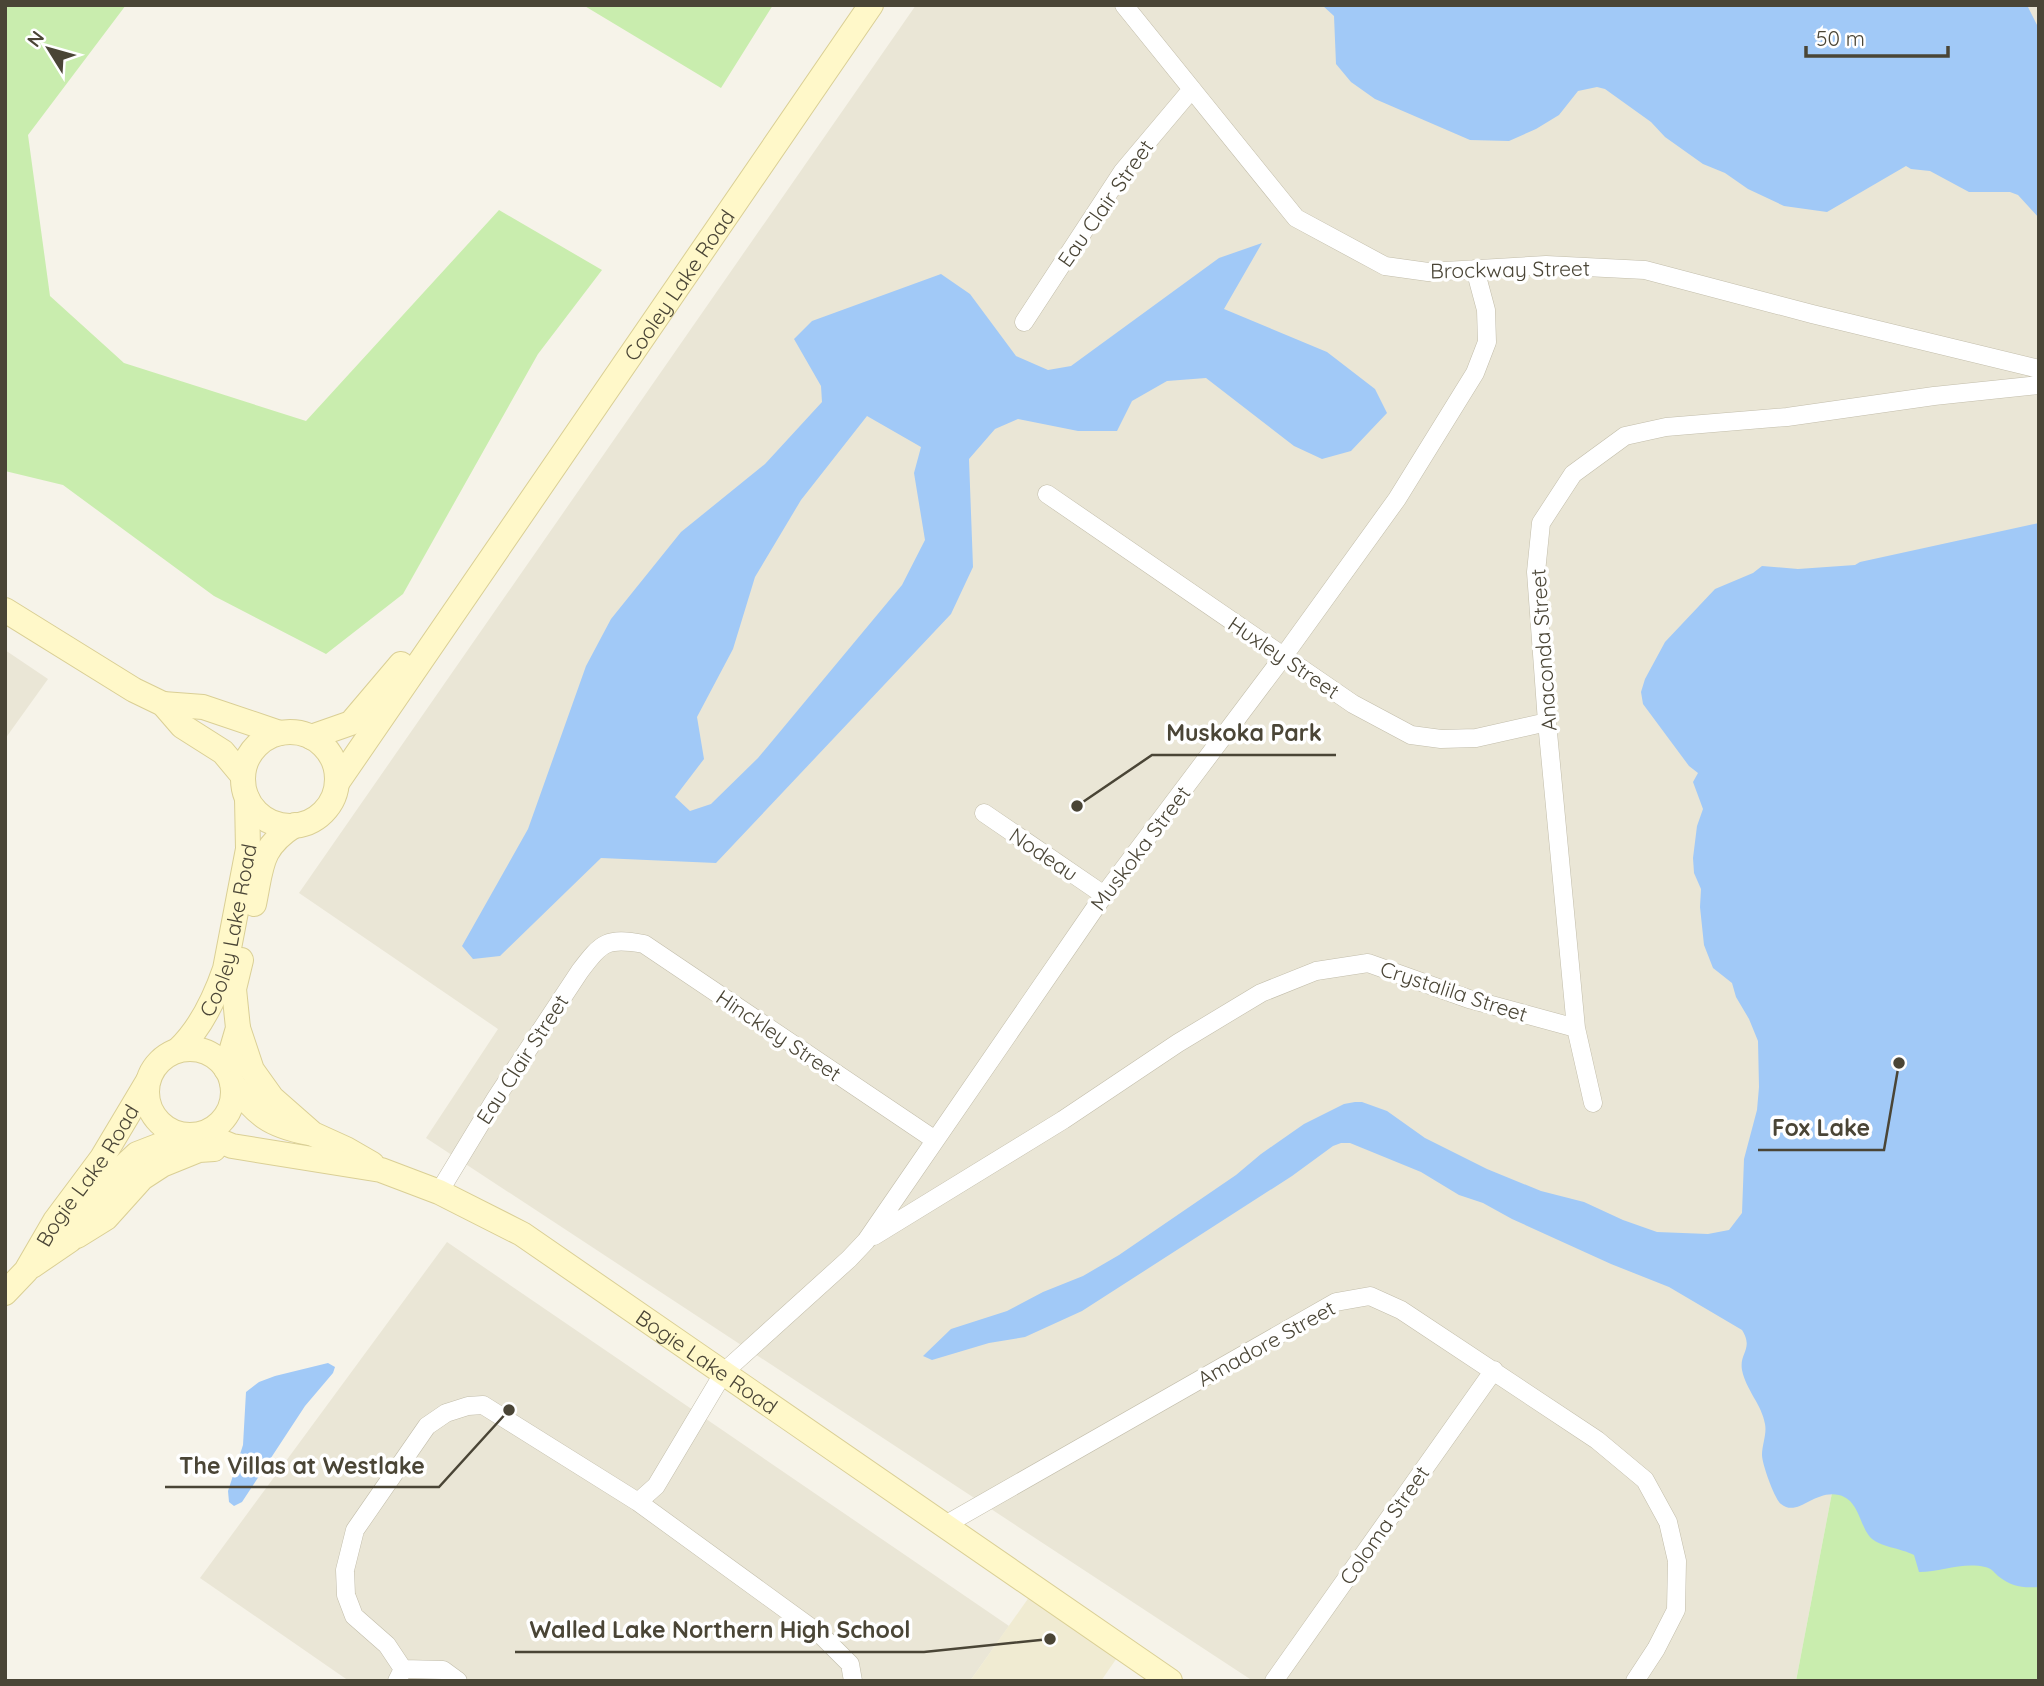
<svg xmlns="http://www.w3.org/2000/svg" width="2044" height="1686" viewBox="0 0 2044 1686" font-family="Quicksand,sans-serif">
<rect width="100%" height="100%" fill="#f6f3e9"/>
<path fill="#eae6d6" d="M916 5H2039V704L1844 1430 1796 1681H1253L426 1138 498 1029 299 893Z
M5 650 48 679 5 739Z
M447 1242 1009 1626 970 1681H349L200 1578Z"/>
<path fill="#f0ebd2" d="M1032 1593 1121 1652 1101 1681H970Z"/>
<path fill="#c9edae" d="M5 5H126L28 135 50 296 124 363 306 421 499 210 602 270 538 354 403 594 326 654 214 596 63 485 5 471Z
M583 5H773L721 88Z
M2039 1290V1681H1796L1844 1430Z"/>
<path fill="#a1c9f7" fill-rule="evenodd" d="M1322 5H2027L2039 29V218L2018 195 2010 192H1969L1930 171 1911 169 1906 166 1827 212 1784 206 1748 189 1725 173 1703 164 1665 137 1651 122 1605 89 1597 87 1578 91 1559 115 1536 129 1509 141 1470 140 1375 99 1351 82 1336 64 1334 16Z
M1262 243 1224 309 1327 352 1375 389 1387 413 1351 451 1322 459 1294 446 1206 378 1167 381 1132 401 1117 431H1078L1018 419 995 429 969 459 973 567 951 614 716 863 601 858 500 956 473 959 462 946 528 829 586 666 611 619 681 532 765 464 822 402 821 386 794 339 812 321 941 274 970 294 1016 356 1048 370 1071 366 1219 258ZM867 416 921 447 914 473 925 540 902 585 758 758 711 804 690 811 675 797 704 759 697 717 733 649 755 577 801 500Z
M2039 523V1587C2022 1588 2012 1587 1998 1576 1993 1571 1991 1568 1985 1567 1962 1562 1941 1572 1919 1572L1914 1555C1901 1548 1879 1547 1870 1537 1859 1524 1859 1500 1839 1495 1814 1489 1798 1518 1781 1504 1775 1500 1762 1464 1762 1455 1762 1445 1767 1434 1765 1424 1762 1405 1746 1390 1742 1370 1739 1353 1754 1349 1742 1330L1669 1287 1611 1264 1512 1219 1483 1203 1459 1195 1421 1172 1350 1143H1341L1333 1146 1292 1176 1082 1311 1025 1337 989 1343 932 1360 923 1356 951 1329 1007 1311 1043 1292 1083 1276 1119 1255 1236 1175 1261 1154 1304 1124 1344 1104 1355 1102H1362L1387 1111 1425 1138 1487 1169 1541 1191 1584 1202 1623 1220 1657 1232 1708 1234 1729 1230 1742 1213 1744 1159 1757 1110 1759 1087 1758 1041 1749 1019 1736 997 1732 983 1713 968 1704 945 1700 907 1701 889 1694 873 1693 858 1697 826 1703 809 1693 782 1698 773 1689 766 1643 704 1641 692 1645 679 1665 642 1715 589 1753 573 1762 566 1798 569 1855 565 1860 562Z
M328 1363 335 1367 333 1373 305 1406 242 1502 234 1506 229 1502 228 1491 243 1445 246 1392 259 1382 275 1376Z"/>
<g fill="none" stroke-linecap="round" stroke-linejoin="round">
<g stroke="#c2bdaa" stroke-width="19">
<path id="street" d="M1124 5 1296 218 1385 266 1428 272 1546 265 1645 270 1812 314 2039 369
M1024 322 1123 171 1192 89
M1047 494 1353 704 1411 735 1441 739 1476 738 1547 722
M984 813 1104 895
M1593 1103 1576 1028 1547 722 1536 572 1541 523 1573 474 1625 436 1666 427 1787 417 1934 396 2039 385
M439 1192 496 1098 580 971C602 942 607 937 644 944L935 1140
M874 1236 1063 1120 1178 1043 1261 993 1316 971 1368 963 1469 999 1576 1028
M638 1502 656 1486 724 1372 849 1259 866 1241 1104 895 1283 657 1397 499 1475 373 1487 342 1486 310 1475 269
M945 1525 1336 1302 1370 1296 1401 1310 1597 1440 1645 1480 1668 1522 1677 1561 1676 1610 1656 1649 1635 1681
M403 1669 443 1670 458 1681
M397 1681 403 1669 387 1645 354 1616 346 1595 345 1570 355 1530 427 1426 446 1413 468 1406 483 1405 638 1502 821 1635 850 1664 853 1681
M1274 1681 1494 1370"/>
</g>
<g stroke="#dacf95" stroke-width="26">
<g id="secondary">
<path d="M5 610 134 690 163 704 182 726 223 752 243 776"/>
<path d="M163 704 203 707 280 733"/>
<circle cx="290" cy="779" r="47"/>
<path d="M311 737 351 723 401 664"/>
<path id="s1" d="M337 783 871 5"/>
<path d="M254 904C262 866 259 848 295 825"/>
<path d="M238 1028 252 1070 272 1098 313 1134 346 1149 372 1164"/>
<circle cx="190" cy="1092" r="43"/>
<path id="s2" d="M178 1050C200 1029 215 998 225 969L248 849 247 798"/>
<path d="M226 1069 238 1028 234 989 241 960"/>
<path d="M232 1083C258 1115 268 1125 309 1133"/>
<path id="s3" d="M203 1134 232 1146 381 1170 439 1192 522 1234 1170 1681"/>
<path d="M77 1236 106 1218 142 1178 162 1165 199 1150 214 1149"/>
<path d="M32 1266 70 1240 123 1167 137 1154 168 1142 191 1137"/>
<path id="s4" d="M5 1293 26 1271 55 1221 102 1158 148 1081"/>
</g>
</g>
<use href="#street" stroke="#fff" stroke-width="18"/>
<use href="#secondary" stroke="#fff8c9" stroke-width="24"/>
</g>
<g text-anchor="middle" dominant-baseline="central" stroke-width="7" stroke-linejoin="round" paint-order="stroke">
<g font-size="21" fill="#4a4536" stroke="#fff">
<text transform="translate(1105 203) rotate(-55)">Eau Clair Street</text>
<text transform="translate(1510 269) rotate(-1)">Brockway Street</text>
<text stroke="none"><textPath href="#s1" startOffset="604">Cooley Lake Road</textPath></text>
<text transform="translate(1543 650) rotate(-94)">Anaconda Street</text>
<text transform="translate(1284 657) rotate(34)">Huxley Street</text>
<text transform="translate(1140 848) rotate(-53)">Muskoka Street</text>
<text transform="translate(1044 854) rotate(34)">Nodeau</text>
<text stroke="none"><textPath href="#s2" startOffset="133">Cooley Lake Road</textPath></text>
<text transform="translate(1454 991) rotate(18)">Crystalila Street</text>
<text transform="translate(779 1035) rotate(34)">Hinckley Street</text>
<text transform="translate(522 1059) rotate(-57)">Eau Clair Street</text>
<text stroke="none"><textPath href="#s4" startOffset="144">Bogie Lake Road</textPath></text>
<text transform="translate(1266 1343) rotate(-29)">Amadore Street</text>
<text stroke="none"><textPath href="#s3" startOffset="562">Bogie Lake Road</textPath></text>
<text transform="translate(1384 1525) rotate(-55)">Coloma Street</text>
</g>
</g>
<path fill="none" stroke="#4a4536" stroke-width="2.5" d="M1077 806L1152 755H1336M1899 1063L1884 1150H1758M509 1410L439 1487H165M1050 1639L924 1652H515"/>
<g fill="#4a4536" stroke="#fff" stroke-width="2.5">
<circle cx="1077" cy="806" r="7"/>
<circle cx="1899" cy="1063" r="7"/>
<circle cx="509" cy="1410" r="7"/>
<circle cx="1050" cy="1639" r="7"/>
</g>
<g font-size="23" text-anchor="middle" font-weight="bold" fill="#4a4536" stroke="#fff" stroke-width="7" stroke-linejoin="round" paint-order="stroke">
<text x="1244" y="741">Muskoka Park</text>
<text x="1821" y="1136">Fox Lake</text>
<text x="302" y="1474">The Villas at Westlake</text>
<text x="720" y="1638">Walled Lake Northern High School</text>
</g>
<rect width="2044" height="1686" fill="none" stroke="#4a4536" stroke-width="14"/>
<g transform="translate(49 49) rotate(307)" stroke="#ffffff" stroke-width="5" paint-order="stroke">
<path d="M0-5L12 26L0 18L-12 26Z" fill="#4a4536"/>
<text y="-10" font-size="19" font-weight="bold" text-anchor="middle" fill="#4a4536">N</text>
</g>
<path d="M1806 46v10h142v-10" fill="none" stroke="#4a4536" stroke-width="3.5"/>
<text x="1816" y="46" font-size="21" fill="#4a4536" stroke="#ffffff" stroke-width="5" paint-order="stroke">50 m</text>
</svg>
